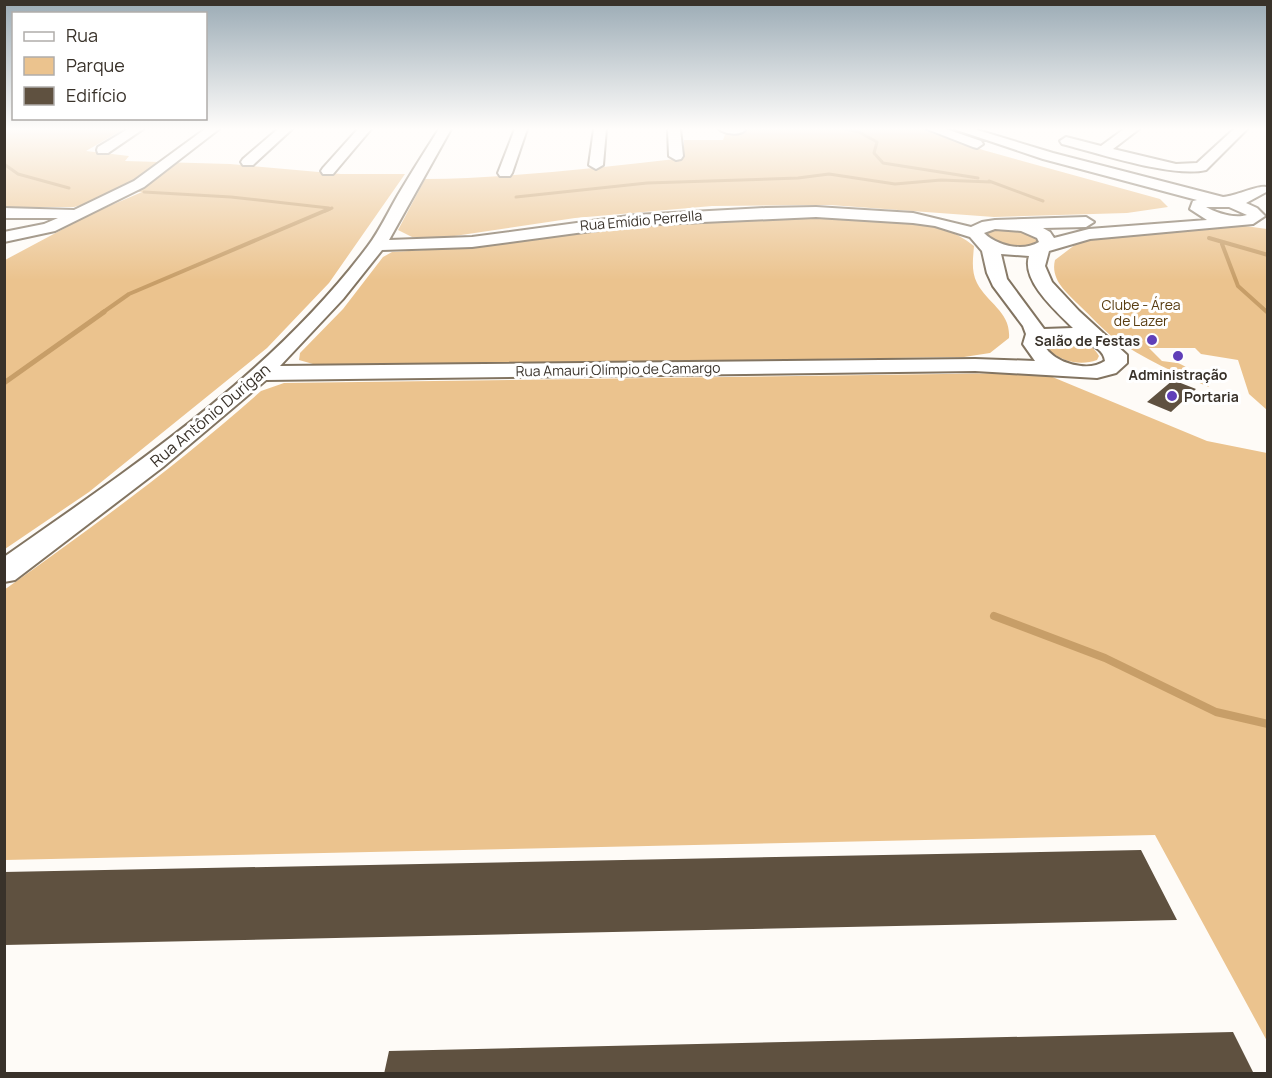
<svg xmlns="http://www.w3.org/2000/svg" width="1272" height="1078" viewBox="0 0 1272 1078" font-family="Manrope,sans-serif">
<rect width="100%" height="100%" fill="#fefbf7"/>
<path fill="#ebc38e" d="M4 129 122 130 86 151 129 156 125 161 230 164 341 174H405L329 283 267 348 89 492 5 549V260L93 213 142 192 114 190 88 203 74 207H5Z
M744 129H925L983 150 1160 199 1168 207 1127 213 994 217 830 205 712 206 575 218 441 238 412 237 398 230 425 179C512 178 598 168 684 158V140H723L726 132 742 133Z
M828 217C875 220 936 214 974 246 973 259 971 271 977 283 988 304 1011 312 1009 338L990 353 964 357 320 366 299 360 300 353 343 309 383 257 392 252 476 247 632 225 740 218Z
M1238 225 1267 229V410L1249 394 1238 360 1201 354 1195 348H1149L1162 361C1167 362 1172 362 1177 363 1184 364 1206 381 1209 387 1176 373 1143 359 1114 338 1102 329 1091 316 1080 306 1067 293 1050 280 1055 260L1080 241Z
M1008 227 1035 235 1040 240 1039 243C1021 253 997 246 984 233L988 229Z
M1059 340C1074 340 1092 342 1099 356L1097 360C1081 366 1063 362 1050 351L1048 346Z
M1017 373 1050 376 1207 441 1267 453V1041L1155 835 5 860 4 590C93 527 180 463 261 391L284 383Z"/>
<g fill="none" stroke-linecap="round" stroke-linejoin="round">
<path stroke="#c79e68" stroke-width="3" d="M845 129 859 132 877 142 874 153 883 163 978 178
M4 164 18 174 69 188
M989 181 1043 201
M144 192 231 197 329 208
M516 197 647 183 798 178 829 174 895 184 941 180 991 182
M325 211 332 208"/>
<path stroke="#c79e68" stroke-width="4" d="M1209 238 1268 255
M1222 244 1238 286 1268 313
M102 313 129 294 329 209"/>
<path stroke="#c79e68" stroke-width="5" d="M4 383 104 312"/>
<path stroke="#c79e68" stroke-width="8" d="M994 616 1105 658 1216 712 1268 724"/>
</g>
<path fill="#5f5140" d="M1173 380 1196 389 1171 412 1147 402Z
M1141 850 1177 920 4 945V872Z
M1233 1032 1254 1074H384L389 1051Z"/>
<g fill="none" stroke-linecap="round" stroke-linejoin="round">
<g stroke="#827461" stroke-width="4">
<path id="minor" d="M128 129H143L108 153H98L97 150 98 147Z
M205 129H219L144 187 55 231 4 242V232L44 224 58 218H4V208L74 210 134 181Z
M278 129H292L253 165H243L241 162 243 159Z
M358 129H371L333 174H323L321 171 323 168Z
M439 129H451L389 240 472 237 636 215 766 208 816 207 913 213 971 227 982 222 995 220 1086 217 1094 222 1086 227 1043 228 1050 232 1054 238 1089 229 1207 220 1190 209 1193 201 1197 200 1043 159 954 129H974L1053 153 1223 197C1236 196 1258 185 1266 187L1268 191 1246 203 1257 208 1265 216 1253 224 1090 239 1049 251 1045 266 1052 282 1079 311 1127 355V363L1116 373 1097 378 975 371 266 380 163 467 15 580 4 582V557C134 466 272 374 368 246 380 230 388 212 398 195 411 173 425 151 439 129ZM1206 207H1229L1247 215C1234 219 1217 213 1206 207ZM816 217 913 223 935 226 970 237 982 251 987 273 993 286 1023 326 1026 334 1023 344 1035 361 975 359 280 366 343 299 382 250 472 247 636 225ZM995 229 1021 231 1037 238 1039 242C1023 252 997 246 984 233ZM1001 254 1029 256C1021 281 1057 312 1073 328L1044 329 1007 279ZM1053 339C1068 339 1103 341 1105 361 1088 373 1053 363 1044 345Z
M515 129H527L512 173 510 176H500L498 173Z
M594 129H606L603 165 596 169 589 165Z
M668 129H680L683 156 681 159 676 160 669 156Z
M719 129H745V130C739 136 725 134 719 129Z
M927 129H946L981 141 983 144 977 148 973 147Z
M1124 129H1139L1113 149 1176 164 1197 163 1234 129H1247L1206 170C1172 178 1098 153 1062 144L1060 141 1066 137 1101 146Z"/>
</g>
<use href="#minor" fill="#fff" fill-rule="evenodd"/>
</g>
<linearGradient id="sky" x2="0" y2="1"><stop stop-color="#9babb5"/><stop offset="0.46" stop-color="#fffdfb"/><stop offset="1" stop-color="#fffdfb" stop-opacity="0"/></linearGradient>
<rect width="1272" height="280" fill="url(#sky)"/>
<g fill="#603fb8" stroke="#fff" stroke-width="2">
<circle cx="1152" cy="340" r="6"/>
<circle cx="1178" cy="356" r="6"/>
<circle cx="1172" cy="396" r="6"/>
</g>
<g text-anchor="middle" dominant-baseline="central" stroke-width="6" stroke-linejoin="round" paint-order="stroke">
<g font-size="14" fill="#39322a" stroke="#fff">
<text transform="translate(641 220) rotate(-5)">Rua Emídio Perrella</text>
<text transform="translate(618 369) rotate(-1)">Rua Amauri Olímpio de Camargo</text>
</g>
<g font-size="14" fill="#583c10" stroke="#fff">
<text x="1141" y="304">Clube - Área<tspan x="1141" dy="16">de Lazer</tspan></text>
</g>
<g font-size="14" font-weight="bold" fill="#39322a" stroke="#fff" text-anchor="end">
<text x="1140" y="340">Salão de Festas</text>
<text x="1178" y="374" text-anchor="middle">Administração</text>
<text x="1184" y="396" text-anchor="start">Portaria</text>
</g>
<g font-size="16" fill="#39322a" stroke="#fff">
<text transform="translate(210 415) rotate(-40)">Rua Antônio Durigan</text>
</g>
</g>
<rect width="1272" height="1078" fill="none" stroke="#39322a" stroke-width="12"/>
<rect x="12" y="12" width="195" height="108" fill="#ffffff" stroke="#b0adaa" stroke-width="1.5"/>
<rect x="24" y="32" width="30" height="9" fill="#ffffff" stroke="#b0adaa" stroke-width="1.5"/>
<text x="66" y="42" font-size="18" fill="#39322a">Rua</text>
<rect x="24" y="57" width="30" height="18" fill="#ebc38e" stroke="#b0adaa" stroke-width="1.5"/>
<text x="66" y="72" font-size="18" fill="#39322a">Parque</text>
<rect x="24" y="87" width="30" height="18" fill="#5f5140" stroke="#b0adaa" stroke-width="1.5"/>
<text x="66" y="102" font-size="18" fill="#39322a">Edifício</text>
</svg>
